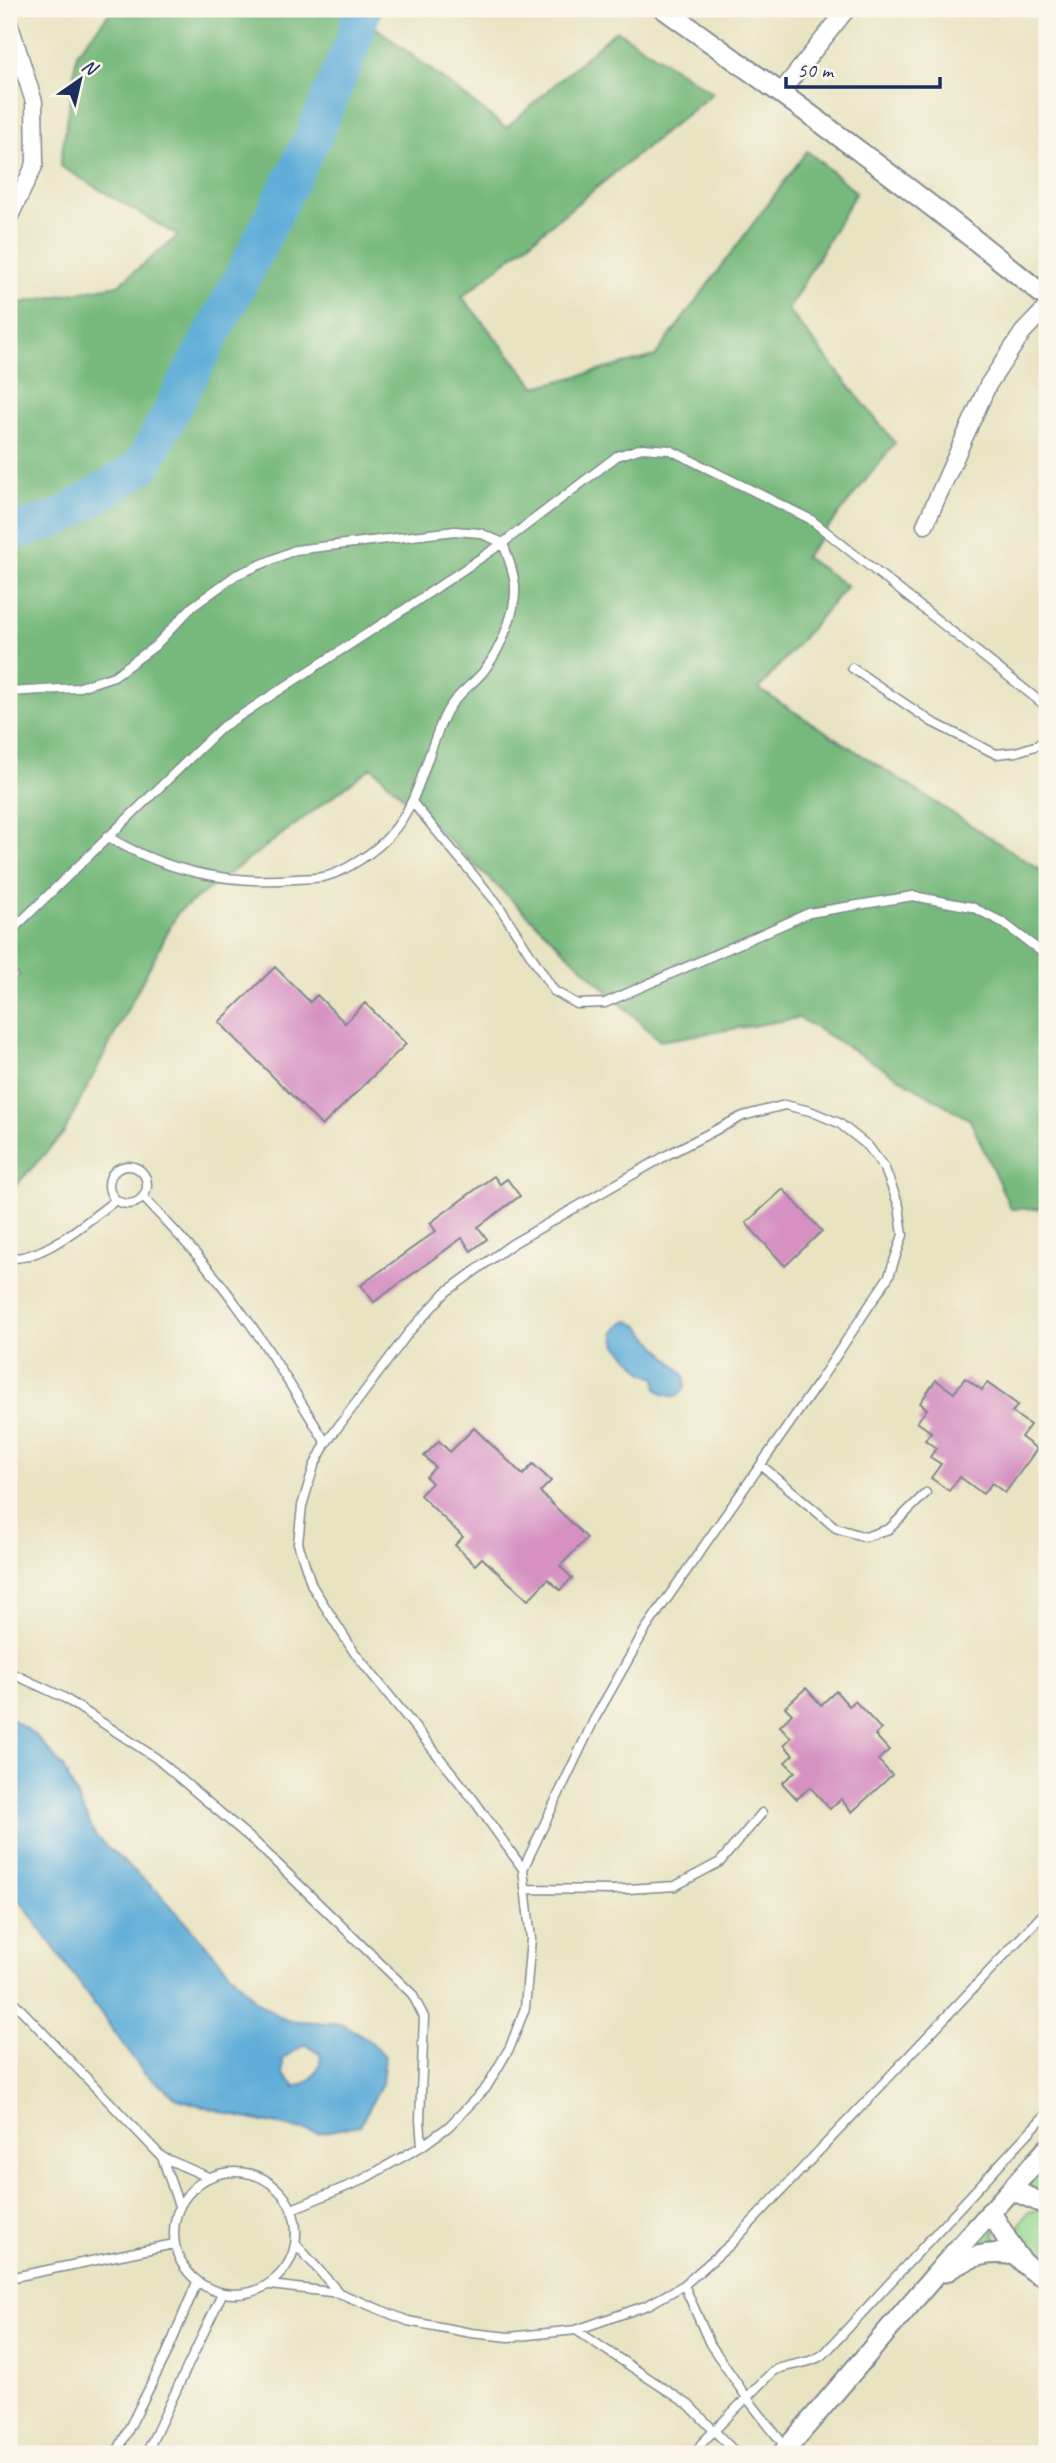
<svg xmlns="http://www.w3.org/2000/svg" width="1056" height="2463" viewBox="0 0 1056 2463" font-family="Caveat,sans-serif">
<rect width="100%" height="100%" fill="#fbf7ec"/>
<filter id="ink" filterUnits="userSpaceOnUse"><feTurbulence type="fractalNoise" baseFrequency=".0143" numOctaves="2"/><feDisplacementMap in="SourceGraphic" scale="14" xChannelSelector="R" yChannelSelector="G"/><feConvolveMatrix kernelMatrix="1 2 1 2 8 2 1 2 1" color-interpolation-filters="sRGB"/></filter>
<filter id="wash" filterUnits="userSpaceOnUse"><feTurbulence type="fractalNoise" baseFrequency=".00686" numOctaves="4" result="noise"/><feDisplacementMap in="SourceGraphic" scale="28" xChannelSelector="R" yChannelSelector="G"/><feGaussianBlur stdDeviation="1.57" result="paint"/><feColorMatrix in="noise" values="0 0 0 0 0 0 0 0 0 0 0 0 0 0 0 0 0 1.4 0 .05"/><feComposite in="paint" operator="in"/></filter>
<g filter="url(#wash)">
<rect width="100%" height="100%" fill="#e8e3c1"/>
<path fill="#94d992" stroke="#588478" stroke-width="2" d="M1047 2160V2198L1019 2190Z
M1042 2207 1047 2209V2266C1027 2268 1020 2247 1016 2231L1027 2213Z
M992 2221 997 2245H966Z"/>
<path fill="#77b97c" stroke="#49746d" stroke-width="2" d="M113 9H352L506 128 616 30 713 93 462 297 536 387 655 356 807 151 856 192 788 310 895 443 805 557 847 586 759 689 1047 874V1208L1011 1209 970 1120 799 1018 660 1041 372 767 178 912 63 1134 9 1193V985L20 975 9 964V305L118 285 178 236 60 166 77 53Z"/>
<path fill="#5eadd8" stroke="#3c6e9b" stroke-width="2" fill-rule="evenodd" d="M629 1321 639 1326 684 1375C687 1386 685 1391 676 1397L663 1394 657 1389 656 1378 644 1373 627 1355 617 1345 614 1332 623 1322Z
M9 1717 36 1736 63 1767 96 1837 160 1894 257 2002 286 2020 342 2024 368 2039 385 2056 382 2083 360 2125 318 2133 244 2118 178 2099 143 2072 19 1899 9 1891ZM305 2044 321 2055C320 2073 312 2082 295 2087L283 2074V2059Z"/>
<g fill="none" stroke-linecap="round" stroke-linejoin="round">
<path stroke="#5eadd8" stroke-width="37" d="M9 533 60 518 142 466 246 270 314 135 353 42 363 9"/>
</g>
<g id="blocks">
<path fill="#d691c2" d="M275 967 310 1002 317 995 345 1023 365 1003 406 1044 322 1126 219 1022Z
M494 1176 500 1184 507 1179 520 1196 478 1227 487 1239 471 1251 462 1238 374 1302 361 1285 436 1231 430 1223Z
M783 1189 822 1231 785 1266 746 1223Z
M965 1378 982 1390 987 1383 1018 1405 1012 1412 1030 1425 1021 1437 1037 1449 1005 1493 992 1483 983 1494 960 1477 949 1491 931 1478 941 1464 930 1457 936 1448 925 1440 931 1432 917 1422 927 1409 920 1403 936 1380 954 1393Z
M474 1428 523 1475 533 1464 551 1481 540 1492 587 1538 560 1566 572 1578 560 1590 548 1579 528 1600 482 1558 475 1565 455 1545 463 1537 420 1495 432 1483 426 1477 435 1467 424 1456 439 1441 450 1452Z
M806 1688 821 1705 836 1691 849 1706 855 1701 881 1729 875 1735 889 1750 878 1760 892 1775 852 1812 841 1799 830 1809 810 1787 797 1799 782 1783 795 1772 785 1762 793 1755 784 1745 791 1738 780 1726 792 1714 785 1707Z"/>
</g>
</g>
<g filter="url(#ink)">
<use href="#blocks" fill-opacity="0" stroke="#828990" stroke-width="2"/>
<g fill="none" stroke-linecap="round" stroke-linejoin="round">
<g stroke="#828990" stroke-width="11">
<path id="service" d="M852 668 932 722 996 754 1016 752 1038 745 1047 736
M9 692 77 688 114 676 155 646 192 607 236 575 295 550 455 531 480 533 503 543C507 555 512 567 514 579 520 605 500 651 483 672 472 685 455 696 447 711 426 751 421 802 389 836 376 851 346 871 327 876 317 879 305 878 295 879 229 885 164 871 107 836
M412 802 497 903 554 991 577 1004 605 1003 809 913 913 896 972 907 1002 922 1047 956
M9 933 221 728 408 607 503 543 617 456 642 448 670 450 810 519 1047 707
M109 1185a19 19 0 1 1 38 0a19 19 0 1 1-38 0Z
M143 1197C175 1231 208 1265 235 1303 269 1348 297 1396 326 1443
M9 1258C45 1260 88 1220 116 1200
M761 1465 836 1528 865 1537 889 1529 926 1493
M9 1672 63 1697 156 1758 256 1843 412 1994 424 2017 420 2120 422 2146
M525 1889 613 1890 675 1886 720 1862 762 1813
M9 1997 162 2157 208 2177
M162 2157 179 2206
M174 2233a61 61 0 1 1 122 0a61 61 0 1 1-122 0Z
M292 2209 360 2181 422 2146 448 2127 486 2088 510 2047 525 2008 531 1939 523 1869 473 1799 354 1652 312 1586 298 1543 302 1506 314 1466 326 1443 409 1332 446 1292 512 1244 667 1155 743 1116 785 1105 810 1111 839 1123 868 1146 885 1169 899 1206 903 1235 889 1276 818 1383 645 1630 594 1720 523 1869
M296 2244 339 2293
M9 2278 174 2244
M270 2285 339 2293 408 2321 471 2333 509 2337 576 2330 648 2305 684 2285 731 2244 1047 1910
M684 2285 710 2344 747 2398 787 2449
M576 2330 689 2405 737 2454
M116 2454 167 2353 197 2282
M146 2454 222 2294
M696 2454 701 2444 773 2371C790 2363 809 2365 824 2354L1047 2113"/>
</g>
<g stroke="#828990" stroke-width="19">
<path id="minor" d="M9 22 34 102 35 164 9 218
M781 92 847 9
M925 525 988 385 1023 332 1047 307"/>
</g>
<g stroke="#828990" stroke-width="23">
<path id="tertiary" d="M664 9C794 102 923 196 1047 298
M1012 2190 1047 2205
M990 2212C1010 2239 1013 2264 1047 2278
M945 2272C968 2257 986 2250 1014 2255
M782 2454 955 2252 1047 2149"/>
</g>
<use href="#service" stroke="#fff" stroke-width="8"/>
<use href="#minor" stroke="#fff" stroke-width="16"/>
<use href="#tertiary" stroke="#fff" stroke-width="19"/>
</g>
</g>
<rect width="1056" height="2463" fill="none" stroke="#fbf7ec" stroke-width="35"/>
<g transform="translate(80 80) rotate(34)" stroke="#fbf7ec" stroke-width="5" paint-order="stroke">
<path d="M0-5L12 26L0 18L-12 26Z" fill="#1b2f5e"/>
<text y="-10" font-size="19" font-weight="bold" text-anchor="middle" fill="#1b2f5e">N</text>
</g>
<path d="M786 77v10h154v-10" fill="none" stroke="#1b2f5e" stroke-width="3.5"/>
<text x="797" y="77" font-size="21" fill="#1b2f5e" stroke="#fbf7ec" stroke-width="5" paint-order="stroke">50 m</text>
</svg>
